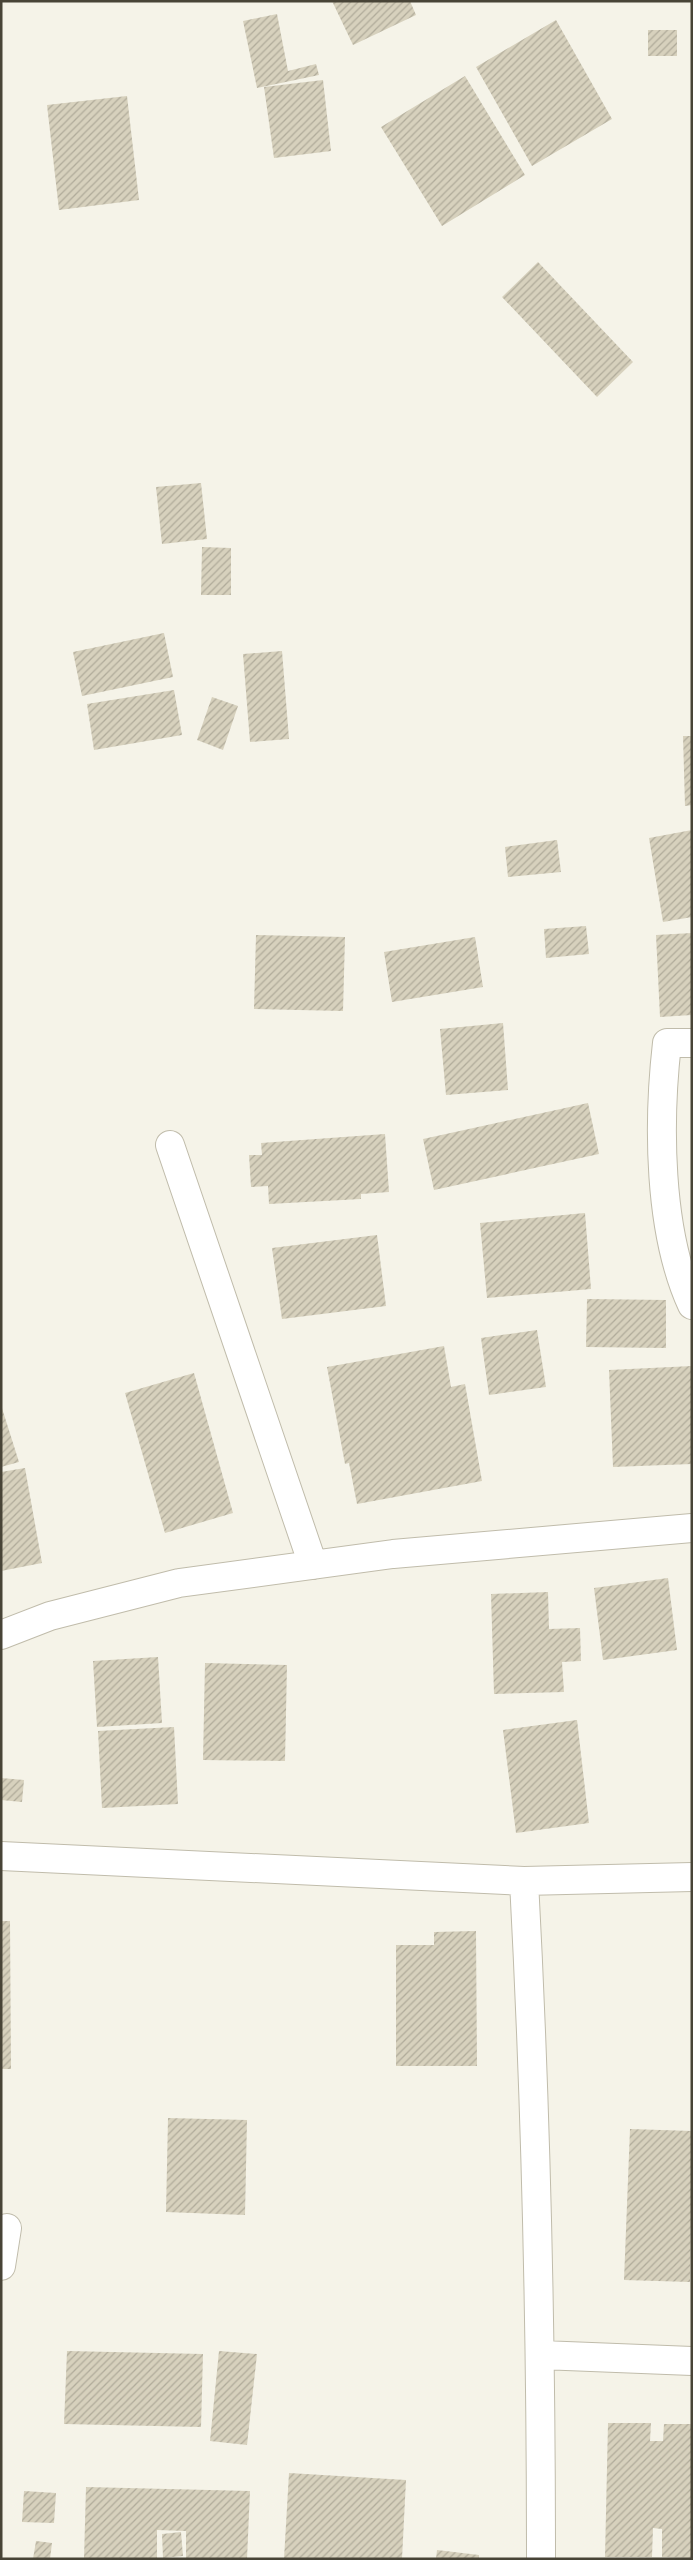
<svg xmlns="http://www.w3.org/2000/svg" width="693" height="2560" viewBox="0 0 693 2560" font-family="Jost,sans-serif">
<defs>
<pattern id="building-hatch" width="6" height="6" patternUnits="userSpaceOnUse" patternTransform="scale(1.25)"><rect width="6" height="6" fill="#d7d1bd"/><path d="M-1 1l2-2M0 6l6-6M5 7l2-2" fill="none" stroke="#b0ab9a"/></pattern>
</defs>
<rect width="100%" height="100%" fill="#f5f3e8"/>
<path fill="url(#building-hatch)" d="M332 1H410L416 15 353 45Z
M277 14 288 71 316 64 319 75 257 88 243 21Z
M556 20 612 119 532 166 476 67Z
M648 30H677V56H648Z
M465 76 525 175 442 226 381 127Z
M323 80 331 151 274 158 264 87Z
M127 96 139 200 59 210 47 105Z
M538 262 633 362 597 397 502 297Z
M201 483 207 539 162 544 156 487Z
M202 547 231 548V595H201Z
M164 633 173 677 82 696 73 652Z
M282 651 289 739 250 742 243 654Z
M174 690 182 735 94 750 87 704Z
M212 697 238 706 223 750 197 740Z
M683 736H692V805L685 806Z
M692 830V917L663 922 649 838Z
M557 840 561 872 508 877 505 847Z
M586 926 589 954 546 958 544 929Z
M692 933V1015L660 1017 656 935Z
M256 935 345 937 343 1011 254 1009Z
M475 937 483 987 392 1002 384 952Z
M503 1023 508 1090 446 1095 440 1029Z
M588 1103 599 1154 434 1190 423 1139Z
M385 1134 389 1192 361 1194V1199L269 1204 268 1186 251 1187 249 1155H262L261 1143Z
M585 1213 591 1289 487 1298 480 1223Z
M377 1235 386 1306 282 1319 272 1248Z
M587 1299 666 1300V1348L586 1347Z
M537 1330 546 1387 489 1395 481 1338Z
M444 1346 451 1387 465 1384 482 1481 357 1504 349 1463 345 1464 327 1367Z
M692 1366V1464L613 1467 609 1370Z
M194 1373 233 1513 165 1533 125 1393Z
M1 1405 19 1462 1 1467Z
M25 1468 42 1563 1 1571V1472Z
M668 1578 677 1650 603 1660 594 1588Z
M548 1592 549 1629 580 1628 581 1661 562 1662 564 1692 494 1694 491 1594Z
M158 1657 162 1723 97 1727 93 1661Z
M205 1663 287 1665 285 1761 203 1760Z
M577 1720 589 1823 516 1833 503 1730Z
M174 1727 178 1804 102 1808 98 1731Z
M1 1778 24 1780 22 1802 1 1800Z
M1 1921H10L11 2069H1Z
M476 1931 477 2066H396V1945H434V1932Z
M168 2118 247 2120 245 2215 166 2212Z
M630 2129 692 2131 690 2282 624 2280Z
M67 2351 203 2354 201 2427 64 2424Z
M219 2351 257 2354 247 2445 210 2441Z
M608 2423H651L650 2441H663L664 2424H692V2558L662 2557V2529L653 2528 652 2557H605Z
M289 2473 406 2480 402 2559H284Z
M86 2487 250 2491 247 2559H186V2531L157 2530V2559H84Z
M24 2491 56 2493 54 2523 22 2522Z
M181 2532 183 2556 163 2558 162 2534Z
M36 2541 52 2543 50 2559H33Z
M437 2550 479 2555V2559H436Z"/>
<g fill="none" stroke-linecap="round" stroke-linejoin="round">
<g stroke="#c0bcab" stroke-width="30">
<path id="minor" d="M692 1043H667C658 1122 658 1231 692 1305
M170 1145 313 1565
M1 1635 50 1616 179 1583 393 1554 692 1528
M1 1856 524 1881 692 1877
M524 1881C536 2106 541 2333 541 2559
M1 2266 7 2228
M541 2355 692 2361"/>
</g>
<use href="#minor" stroke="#fff" stroke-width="28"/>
</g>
<rect width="693" height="2560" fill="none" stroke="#484437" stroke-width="5"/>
</svg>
